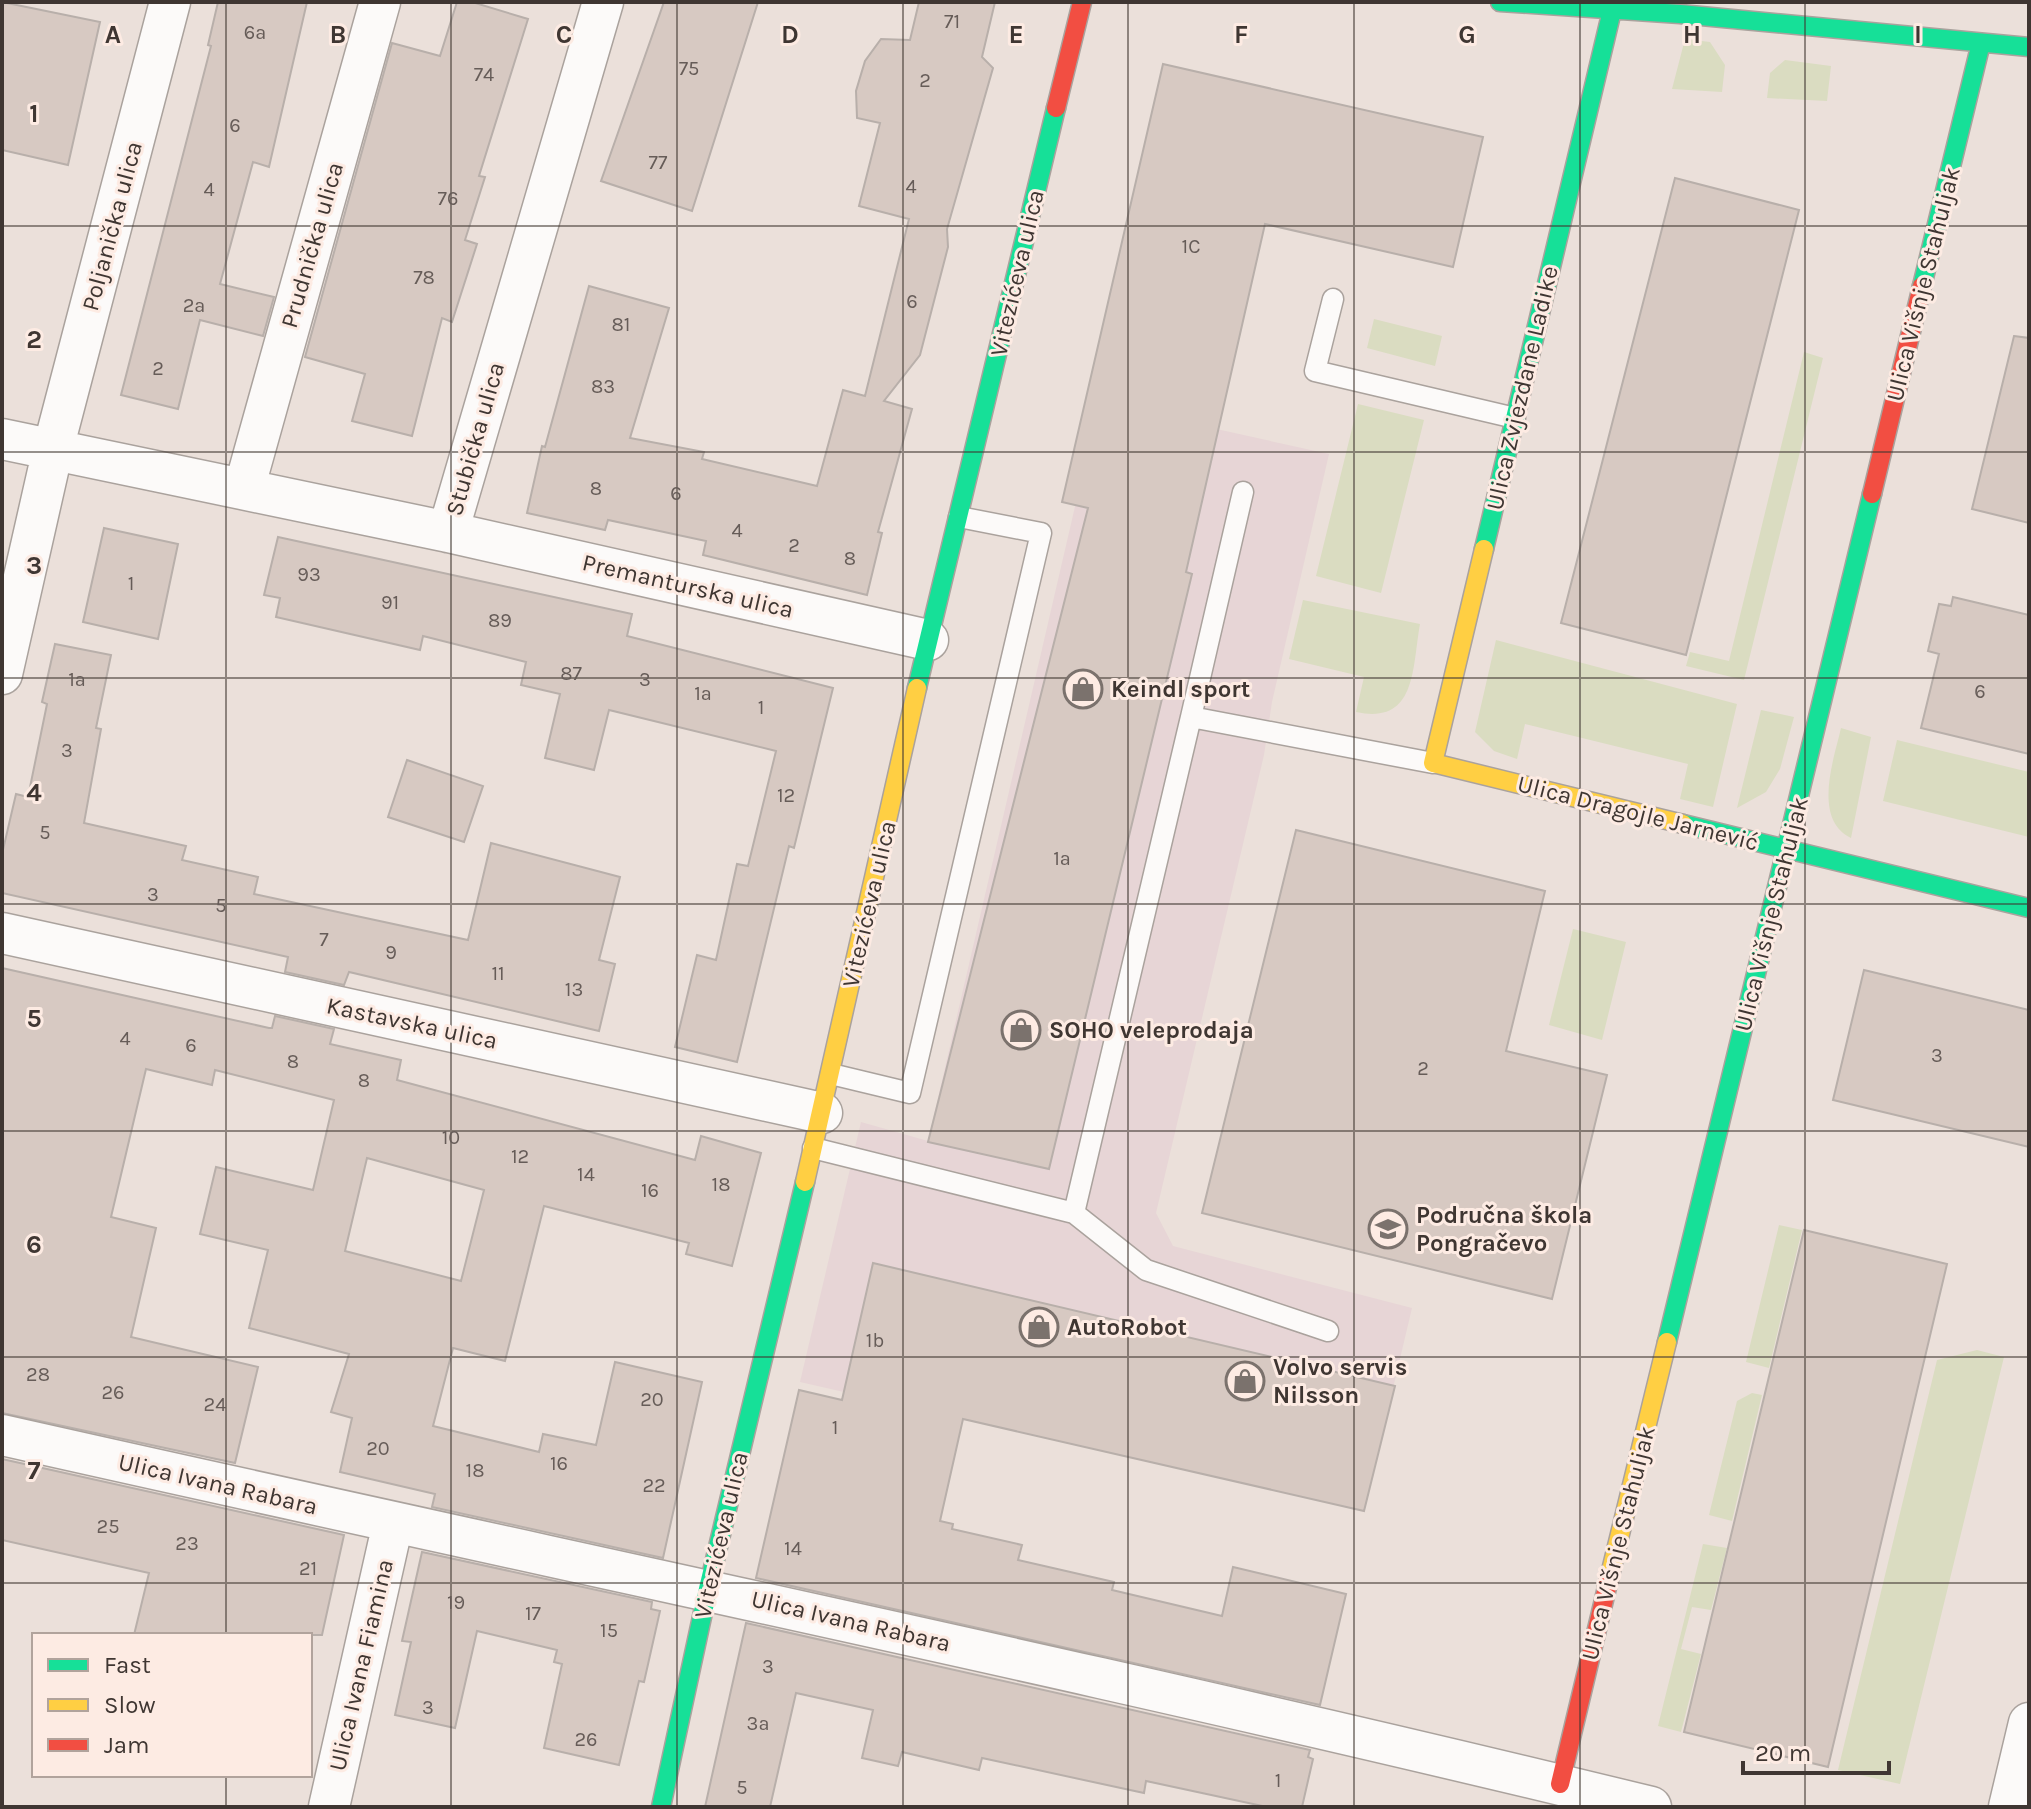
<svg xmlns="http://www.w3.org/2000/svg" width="2031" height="1809" viewBox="0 0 2031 1809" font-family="Karla,sans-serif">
<rect width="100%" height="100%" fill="#ebe0da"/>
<path fill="#e7d5d6" d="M1099 403 1329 454 1272 702 1264 755 1156 1213 1173 1246 1412 1308 1364 1511 800 1382 861 1122 928 1141Z"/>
<path fill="#dadcc1" d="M1685 39 1710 42 1725 65 1722 92 1672 89Z
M1785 60 1831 66 1827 101 1767 98 1770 73Z
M1374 319 1442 336 1435 366 1367 348Z
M1804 352 1823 358 1744 680 1686 666 1690 652 1729 661Z
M1358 404 1424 420 1381 593 1316 576Z
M1303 600 1420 624C1412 668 1417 725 1356 712L1364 677 1289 659Z
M1496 640 1737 704 1713 807 1680 799 1688 764 1525 724 1517 759 1494 751 1475 732Z
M1761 710 1794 717 1780 769 1766 792 1737 808Z
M1841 728 1871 737 1851 838C1812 819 1834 759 1841 728Z
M1897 740 2029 772V837L1883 801Z
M1573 929 1626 942 1602 1040 1549 1025Z
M1779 1225 1802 1230 1769 1368 1746 1362Z
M1977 1350 2004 1357 1900 1784 1838 1770 1937 1360Z
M1752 1393 1762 1395 1732 1521 1709 1515 1737 1401Z
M1703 1544 1727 1548 1711 1610 1692 1607 1681 1649 1701 1654 1681 1732 1658 1726Z"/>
<path fill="#d7c9c2" stroke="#b8afaa" stroke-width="2" fill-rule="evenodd" d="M2 2 100 22 68 165 2 150Z
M218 2H307L269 167 253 162 220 284 274 297 263 336 200 320 178 409 121 395 211 46 208 45Z
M457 2H472L528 19 479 176 485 177 465 240 477 244 452 322 442 318 412 436 352 421 365 374 305 357 392 43 440 56Z
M664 2H758L692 211 601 181Z
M919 2H995L982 57 993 68 947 229 948 247 920 355 884 401 912 409 878 532 882 533 867 595 703 555 706 541 608 520 605 530 527 513 542 446 545 447 589 286 669 308 630 438 704 452 702 459 817 486 843 390 865 396 909 219 859 206 880 123 857 118 856 91 865 61 881 39 910 40Z
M1163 64 1483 137 1453 267 1265 224 1186 572 1192 574 1049 1169 928 1142 1088 508 1062 502Z
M1675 178 1799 210 1686 655 1561 623Z
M2014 336 2029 338V523L1972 509Z
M104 528 178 544 158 639 83 622Z
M278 537 632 614 627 636 833 688 794 848 789 846 737 1062 675 1047 697 955 716 960 737 864 748 866 776 751 609 710 594 770 545 758 560 694 521 685 526 662 423 636 420 650 276 617 280 598 264 595Z
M1953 597 2029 615V754L1921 728 1939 654 1928 651 1939 604 1951 606Z
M55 644 111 655 96 728 101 729 84 823 186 846 182 860 258 877 254 894 468 940 491 843 620 877 599 960 615 964 599 1031 349 972 344 985 285 972 288 957 2 893V854L16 794 28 797 47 704 42 702Z
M407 760 483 786 464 842 388 817Z
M1296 830 1545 891 1506 1051 1607 1075 1552 1299 1202 1213Z
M2 968 269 1028H272L275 1016 334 1029 330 1044 401 1060 397 1080 695 1160 701 1136 761 1153 732 1266 686 1254 689 1243 544 1206 505 1361 453 1348 433 1426 539 1452 543 1434 596 1445 615 1362 702 1382 663 1558 432 1507 435 1494 340 1472 352 1418 331 1412 349 1354 249 1328 268 1250 200 1234 216 1167 313 1190 334 1100 215 1070 212 1085 146 1069 111 1217 156 1228 131 1337 258 1367 235 1463 2 1413ZM367 1158 484 1190 461 1281 345 1251Z
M1864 970 2029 1010V1147L1833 1100Z
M1804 1230 1947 1264 1828 1767 1684 1732Z
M873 1263 1395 1386 1364 1511 963 1419 940 1521 953 1524 952 1529 1022 1545 1018 1560 1114 1582 1112 1590 1222 1616 1233 1567 1346 1594 1320 1705 756 1578 799 1390 842 1400Z
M2 1459 344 1535 322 1635H134L149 1573 2 1540Z
M422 1552 652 1602 651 1609 660 1611 644 1682 639 1681 619 1765 544 1748 562 1664 554 1662 557 1650 477 1631 455 1728 395 1715 411 1642 402 1641Z
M746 1623 1310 1750 1308 1757 1313 1759 1302 1807H1267L1146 1781 1144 1793 982 1758 979 1770 902 1752 898 1766 862 1758 873 1710 796 1693 770 1807H705Z"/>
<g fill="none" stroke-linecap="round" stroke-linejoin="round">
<g stroke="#aaa29d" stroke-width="23">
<path id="lane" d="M1333 299 1315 371 1515 418
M1191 717 1243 492
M831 1074 910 1093 1041 533 959 517
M813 1148 1074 1213 1191 717 1433 763
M1074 1213 1146 1270 1328 1331"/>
</g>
<g stroke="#aaa29d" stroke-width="43">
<path id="street" d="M2 439 448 532 928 640
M244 489 380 2
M448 532 603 2
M2 674 53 449 170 2
M2 933 822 1113
M2 1435C552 1559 1104 1673 1651 1807
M329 1807 393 1523
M2009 1807 2029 1723"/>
</g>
<g stroke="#aaa29d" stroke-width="21">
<path id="fast" d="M1500 2 1680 14 2029 47
M1922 286 1981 43
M1484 549 1614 2
M917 688 1056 108
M1683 824 2029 908
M1667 1342 1872 494
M661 1807 708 1589 805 1182"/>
</g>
<g stroke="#aaa29d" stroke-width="21">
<path id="slow" d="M1484 549 1433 763 1683 824
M805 1182 917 688
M1609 1579 1667 1342"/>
</g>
<g stroke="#aaa29d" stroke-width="21">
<path id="jam" d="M1056 108 1082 2
M1872 494 1922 286
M1560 1784 1609 1579"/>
</g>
<use href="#lane" stroke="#fcfaf9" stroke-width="20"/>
<use href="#street" stroke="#fcfaf9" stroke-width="40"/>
<use href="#fast" stroke="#16e098" stroke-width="18"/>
<use href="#slow" stroke="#ffcf43" stroke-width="18"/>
<use href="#jam" stroke="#f24e42" stroke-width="18"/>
</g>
<path fill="none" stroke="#3f3632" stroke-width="2" stroke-opacity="0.55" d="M226 2V1635M451 2V1807M677 2V1807M903 2V1807M1128 2V1807M1354 2V1807M1580 2V1807M1805 2V1807M2 226H2029M2 452H2029M2 678H2029M2 904H2029M2 1131H2029M2 1357H2029M2 1583H2029M226 1775V1807"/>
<defs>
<g id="shop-ring" transform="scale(2)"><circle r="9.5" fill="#fdebe3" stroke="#7b726d" stroke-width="1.5"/><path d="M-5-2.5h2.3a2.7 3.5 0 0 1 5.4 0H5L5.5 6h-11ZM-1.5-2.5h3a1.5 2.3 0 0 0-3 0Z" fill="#7b726d"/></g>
<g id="school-ring" transform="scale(2)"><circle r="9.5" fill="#fdebe3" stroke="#7b726d" stroke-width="1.5"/><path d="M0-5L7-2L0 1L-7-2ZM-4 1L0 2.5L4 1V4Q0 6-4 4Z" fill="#7b726d"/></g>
</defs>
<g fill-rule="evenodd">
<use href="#shop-ring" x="1083" y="689"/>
<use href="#shop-ring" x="1021" y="1030"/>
<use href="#school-ring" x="1388" y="1229"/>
<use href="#shop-ring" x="1039" y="1327"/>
<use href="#shop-ring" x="1245" y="1381"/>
</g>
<g text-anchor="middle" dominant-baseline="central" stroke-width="6" stroke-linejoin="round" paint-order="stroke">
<g font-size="20" fill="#665c58">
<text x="952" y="21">71</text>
<text x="255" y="32">6a</text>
<text x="689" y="68">75</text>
<text x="484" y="74">74</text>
<text x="925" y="80">2</text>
<text x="235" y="125">6</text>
<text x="658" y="162">77</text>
<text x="911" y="186">4</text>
<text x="209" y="189">4</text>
<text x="448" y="198">76</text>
<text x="1191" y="246">1C</text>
<text x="424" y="277">78</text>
<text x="912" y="301">6</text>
<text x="194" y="305">2a</text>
<text x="621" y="324">81</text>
<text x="158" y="368">2</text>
<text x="603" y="386">83</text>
<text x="596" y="488">8</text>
<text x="676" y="493">6</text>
<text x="737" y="530">4</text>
<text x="794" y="545">2</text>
<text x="850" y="558">8</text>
<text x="309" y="574">93</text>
<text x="131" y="583">1</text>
<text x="390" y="602">91</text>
<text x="500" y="620">89</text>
<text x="571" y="673">87</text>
<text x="77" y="679">1a</text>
<text x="645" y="679">3</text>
<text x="1980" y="691">6</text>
<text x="703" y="693">1a</text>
<text x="761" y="707">1</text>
<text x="67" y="750">3</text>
<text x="786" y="795">12</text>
<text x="45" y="832">5</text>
<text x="1062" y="858">1a</text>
<text x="153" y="894">3</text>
<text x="221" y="905">5</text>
<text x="324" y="939">7</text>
<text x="391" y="952">9</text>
<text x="498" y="973">11</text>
<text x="574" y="989">13</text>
<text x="125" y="1038">4</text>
<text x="191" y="1045">6</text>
<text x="1937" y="1055">3</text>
<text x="293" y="1061">8</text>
<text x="1423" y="1068">2</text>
<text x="364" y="1080">8</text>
<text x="451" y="1137">10</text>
<text x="520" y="1156">12</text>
<text x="586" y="1174">14</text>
<text x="721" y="1184">18</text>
<text x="650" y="1190">16</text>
<text x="875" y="1340">1b</text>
<text x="38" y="1374">28</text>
<text x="113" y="1392">26</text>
<text x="652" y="1399">20</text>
<text x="215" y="1404">24</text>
<text x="835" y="1427">1</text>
<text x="378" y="1448">20</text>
<text x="559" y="1463">16</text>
<text x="475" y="1470">18</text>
<text x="654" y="1485">22</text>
<text x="108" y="1526">25</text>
<text x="187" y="1543">23</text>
<text x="793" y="1548">14</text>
<text x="308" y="1568">21</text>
<text x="456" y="1602">19</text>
<text x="533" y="1613">17</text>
<text x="609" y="1630">15</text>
<text x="768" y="1666">3</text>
<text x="428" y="1707">3</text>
<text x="758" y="1723">3a</text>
<text x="586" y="1739">26</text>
<text x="1278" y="1780">1</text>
<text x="742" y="1787">5</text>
</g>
<g font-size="24" fill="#3f3632" stroke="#fdebe3">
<text transform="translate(112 226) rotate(-75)">Poljanička ulica</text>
<text transform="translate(312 245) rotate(-74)">Prudnička ulica</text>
<text transform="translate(1017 273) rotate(-77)">Vitezićeva ulica</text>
<text transform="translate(1923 284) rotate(-76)">Ulica Višnje Stahuljak</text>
<text transform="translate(1522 388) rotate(-77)">Ulica Zvjezdane Ladike</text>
<text transform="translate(475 439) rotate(-74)">Stubička ulica</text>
<text transform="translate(688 586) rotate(13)">Premanturska ulica</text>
<text transform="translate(1638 813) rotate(14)">Ulica Dragojle Jarnević</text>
<text transform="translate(869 904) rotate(-77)">Vitezićeva ulica</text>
<text transform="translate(1771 914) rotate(-76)">Ulica Višnje Stahuljak</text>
<text transform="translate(412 1023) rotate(12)">Kastavska ulica</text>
<text transform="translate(218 1484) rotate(13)">Ulica Ivana Rabara</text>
<text transform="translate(721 1535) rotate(-77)">Vitezićeva ulica</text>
<text transform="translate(1618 1543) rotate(-76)">Ulica Višnje Stahuljak</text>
<text transform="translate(851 1621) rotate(13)">Ulica Ivana Rabara</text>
<text transform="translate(361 1665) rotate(-77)">Ulica Ivana Fiamina</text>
</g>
<g font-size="24" font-weight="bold" fill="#3f3632" stroke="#fdebe3" text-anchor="start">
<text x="1111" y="689">Keindl sport</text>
<text x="1049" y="1030">SOHO veleprodaja</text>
<text x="1416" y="1215">Područna škola<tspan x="1416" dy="28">Pongračevo</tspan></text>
<text x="1067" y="1327">AutoRobot</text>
<text x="1273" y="1367">Volvo servis<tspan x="1273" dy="28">Nilsson</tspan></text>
</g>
</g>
<g font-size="26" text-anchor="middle" font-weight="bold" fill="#3f3632" stroke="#fdebe3" stroke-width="6" stroke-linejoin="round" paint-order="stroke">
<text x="113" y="43">A</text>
<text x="338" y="43">B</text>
<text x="564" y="43">C</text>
<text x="790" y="43">D</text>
<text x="1016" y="43">E</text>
<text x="1241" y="43">F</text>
<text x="1467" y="43">G</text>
<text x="1692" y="43">H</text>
<text x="1918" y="43">I</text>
<text x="34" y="122">1</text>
<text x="34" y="348">2</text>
<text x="34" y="574">3</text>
<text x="34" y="801">4</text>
<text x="34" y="1027">5</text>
<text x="34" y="1253">6</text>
<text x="34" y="1479">7</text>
</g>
<rect width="2031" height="1809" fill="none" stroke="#3f3632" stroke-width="8"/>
<rect x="32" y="1633" width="280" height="144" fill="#fdebe3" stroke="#b1a39c" stroke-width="2"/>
<rect x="48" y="1659" width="40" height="12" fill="#16e098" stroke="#b1a39c" stroke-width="2"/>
<text x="104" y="1673" font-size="24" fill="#3f3632">Fast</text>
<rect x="48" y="1699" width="40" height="12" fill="#ffcf43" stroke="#b1a39c" stroke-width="2"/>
<text x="104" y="1713" font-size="24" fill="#3f3632">Slow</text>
<rect x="48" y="1739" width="40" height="12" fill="#f24e42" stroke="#b1a39c" stroke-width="2"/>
<text x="104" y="1753" font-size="24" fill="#3f3632">Jam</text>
<path d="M1743 1761v12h146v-12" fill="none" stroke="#3f3632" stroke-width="4"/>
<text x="1755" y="1761" font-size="24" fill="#3f3632" stroke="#fdebe3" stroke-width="6" paint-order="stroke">20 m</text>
</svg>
